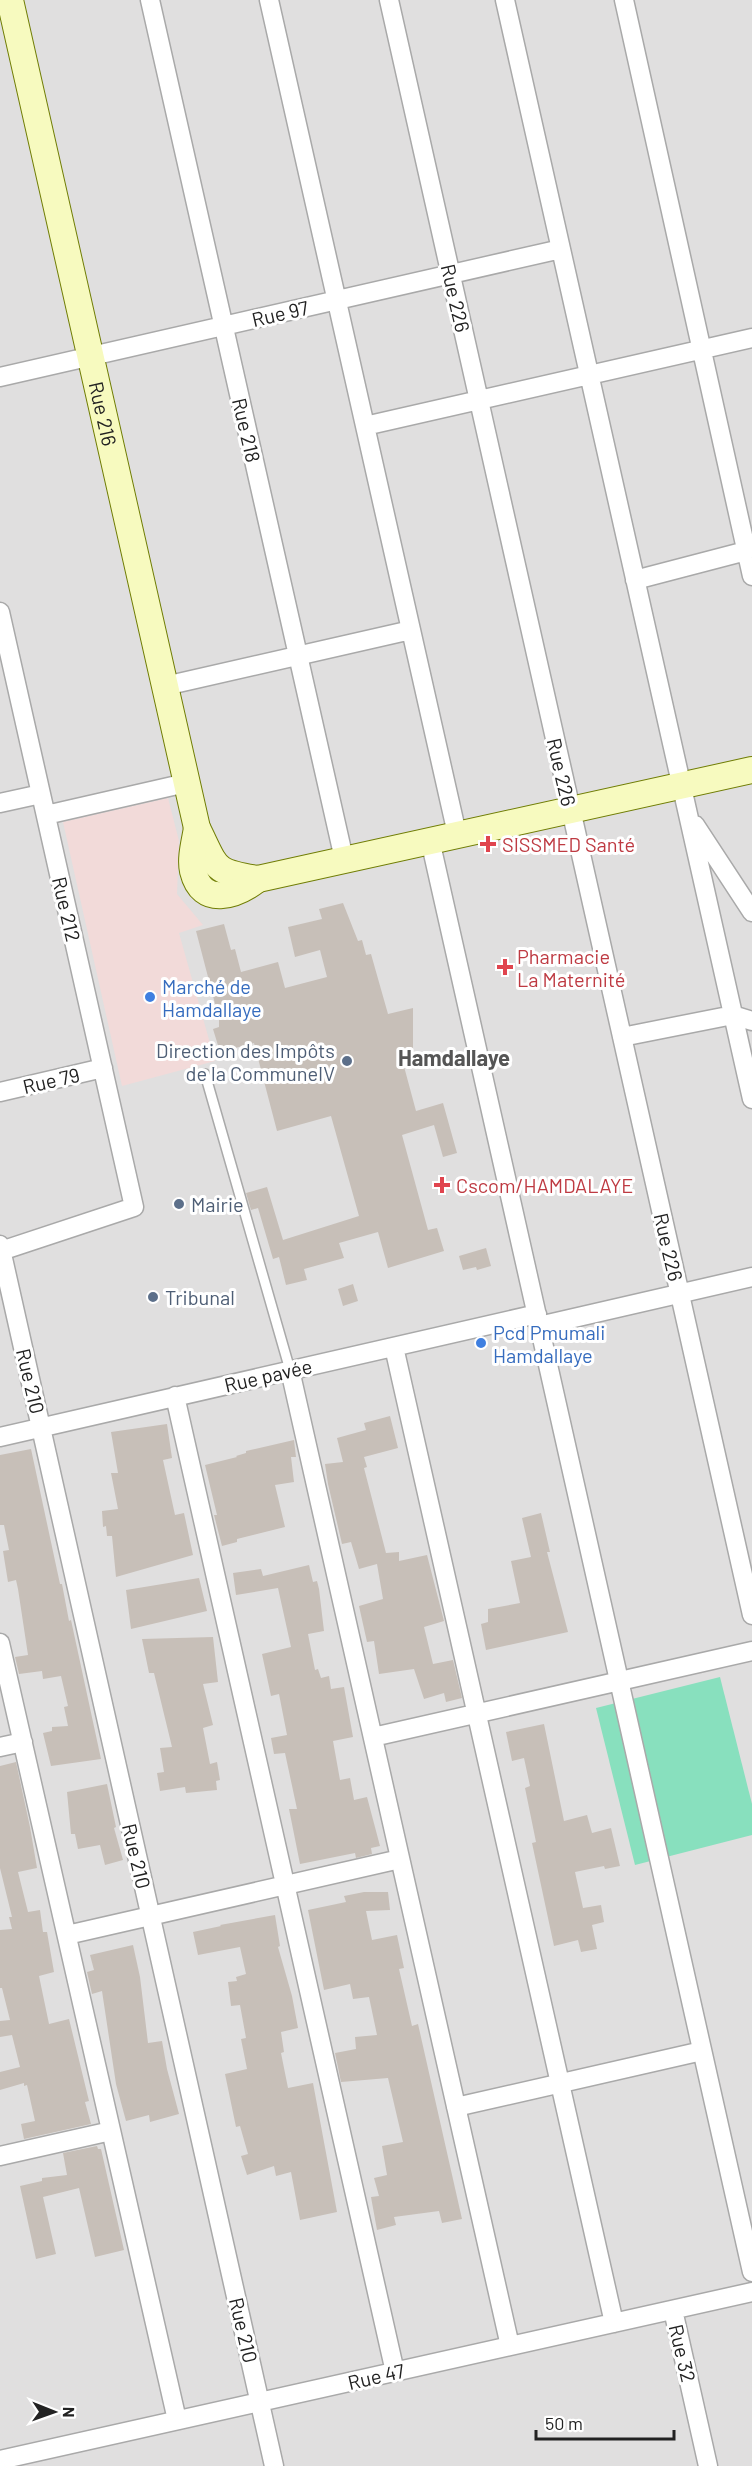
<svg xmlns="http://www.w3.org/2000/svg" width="752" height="2466" viewBox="0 0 752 2466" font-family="Barlow,sans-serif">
<rect width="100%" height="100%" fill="#f2efe9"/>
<path fill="#e0dfdf" d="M0 0H752V2466H0Z"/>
<path fill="#f2dad9" d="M168 798 179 841 177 894 203 925 179 933 215 1061 122 1086 63 822Z"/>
<path fill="#88e0be" d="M720 1677 752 1804V1835L635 1865 596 1708Z"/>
<path fill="#c7bfb8" d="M343 903 358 941 362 940 366 955 371 954 388 1014 413 1008V1055L402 1059 416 1111 443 1103 457 1153 443 1157 434 1125 402 1135 428 1230 437 1228 444 1251 388 1268 378 1232 339 1243 344 1258 304 1269 307 1280 286 1285 279 1257 273 1259 258 1208 251 1210 246 1193 267 1187 283 1240 359 1216 331 1116 277 1131 254 1043 220 1052 213 1029 219 1027V1019L196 931 224 924 231 950 235 949 241 972 278 962 285 988 327 977 320 950 295 957 288 927 322 919 319 909Z
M486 1248 491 1266 477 1270 476 1267 463 1270 459 1256Z
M353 1284 358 1301 343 1306 338 1289Z
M390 1416 398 1448 364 1457 367 1467 364 1468 386 1553 399 1552V1561L427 1555 444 1621 424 1627 433 1664 453 1660 462 1698 446 1702 444 1693 424 1699 414 1669 379 1674 374 1641 367 1642 359 1606 383 1599 377 1564 359 1569 351 1542 342 1544 328 1484 325 1464 343 1462 337 1438 366 1430 364 1423Z
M167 1424 172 1458 163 1460 175 1515 184 1513 193 1555 116 1577 112 1536H107L106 1526 103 1527 102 1511 118 1509 111 1473H118L111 1432Z
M294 1440 296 1457H291L294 1482 275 1485 285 1527 237 1539V1542L222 1546 214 1515H217L205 1465 237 1457 236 1456 246 1453V1451Z
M31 1449 60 1584H62L69 1621 71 1620 101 1759 51 1766 43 1733 52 1731V1727L68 1726 64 1707 68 1706 61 1676 43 1679 42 1671 19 1674 15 1657 28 1655 18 1589 16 1580 8 1582 3 1551 9 1550 4 1525H0V1455Z
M541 1513 550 1552H547L568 1632 486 1650 481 1624 488 1622V1609L520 1603 511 1561 531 1557 522 1518Z
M309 1565 313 1582 317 1581 319 1589 324 1631 308 1634 315 1670 318 1669 321 1678 329 1676 331 1689 344 1687 353 1737 333 1741 340 1780 350 1778 354 1800 367 1797 380 1846 371 1848 372 1854 356 1858 355 1853 300 1864 289 1809H297L285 1753 274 1754 271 1738 287 1735 279 1694 271 1696 262 1654 291 1647 278 1588 236 1595 233 1573 261 1569 263 1576Z
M199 1578 207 1611 131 1629 126 1590Z
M213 1637 218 1682 203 1684 213 1725 203 1728 210 1764 217 1762 220 1780 216 1781 217 1790 186 1793 185 1787 160 1791 157 1773 164 1772 160 1748 172 1747 154 1673H149L142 1639Z
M544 1724 564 1821 587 1815 592 1833 611 1828 620 1866 605 1869 604 1866 575 1872 583 1908 601 1905 604 1922 592 1925 597 1949 581 1952 578 1940 554 1946 532 1843 536 1842 525 1788 530 1786 524 1758 512 1761 506 1732Z
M16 1762 30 1827 37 1868 18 1872 28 1912 40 1910 43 1932H47L54 1972 39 1976 49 2024 69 2019 89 2101 85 2102 91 2124 24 2139 21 2124 35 2121 27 2085 24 2086V2083L0 2090V2072L20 2067 12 2035 0 2037V2021L10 2020 2 1988H0V1930L12 1929 9 1917H12L0 1868V1766Z
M107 1784 116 1827 114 1828 123 1860 105 1865 100 1845 78 1849 75 1834H71L67 1792Z
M364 1892H388L390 1910 366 1911 372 1940 397 1935 404 1968 399 1969 412 2026 418 2024 462 2219 442 2223 439 2211 394 2217 396 2225 377 2230 371 2197 379 2196 374 2178 387 2175 382 2146 403 2142 388 2078 341 2082 335 2053 356 2049 355 2037 377 2035 369 1997 353 1999 350 1984 324 1990 308 1910 346 1902 344 1896Z
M275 1915 280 1946 278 1947 292 1996 298 2028 281 2032 284 2052 281 2053 288 2088 313 2083 337 2212 300 2220 291 2172 276 2176 274 2166 247 2175 241 2156 248 2154 240 2126 236 2127 225 2074 247 2069 241 2039 246 2038 240 2005 231 2006 228 1982 237 1981 236 1977 246 1974 240 1947 198 1955 193 1932 221 1926 220 1925Z
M133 1945 140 1977 148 2043 162 2041 167 2069 179 2114 150 2122 149 2115 126 2121 116 2084 102 1991 92 1994 87 1972 94 1970 90 1955Z
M97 2146 98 2149H101L124 2250 95 2257 79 2188 43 2197 56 2254 36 2259 20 2186 42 2181V2178L67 2175 63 2153Z"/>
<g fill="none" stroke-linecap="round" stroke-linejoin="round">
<g stroke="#a9a9a9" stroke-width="12">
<path id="lane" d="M205 1074 290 1370"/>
</g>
<g stroke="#a9a9a9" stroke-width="21">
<path id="street" d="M150 0 344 859
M269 0 457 834
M389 0 752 1615
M505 0 752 1099
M624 0 752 576
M0 377 561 249
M365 426 752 338
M635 580 746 551
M0 612 134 1207 1 1251
M165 686 411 630
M0 803 41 794
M46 815 186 783
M695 825 752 912
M430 840 752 2272
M622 1037 733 1015 752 1021
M0 1092 103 1068
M0 1245 274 2466
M539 1326 752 1277
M394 1347 614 2323
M290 1370 510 2346
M175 1396 395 2372
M0 1437 537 1314
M0 1643 177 2420
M373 1737 752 1651
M0 1747 23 1742
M67 1935 400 1859
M456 2107 702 2051
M0 2156 111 2131
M673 2310 708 2466
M0 2460 752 2292"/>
</g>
<g stroke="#707d05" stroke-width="28">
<g id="secondary">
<path id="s1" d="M10 0 197 828C217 868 212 872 258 879L752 770"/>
<path d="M197 828C195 841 190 858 193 871 202 908 236 896 258 879"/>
</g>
</g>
<use href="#lane" stroke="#fff" stroke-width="9"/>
<use href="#street" stroke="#fff" stroke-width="18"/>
<use href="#secondary" stroke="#f7fabf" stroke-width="26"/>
</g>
<g fill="#e0444e" stroke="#fff" stroke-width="2">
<path d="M485 835h6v6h6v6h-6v6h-6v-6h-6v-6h6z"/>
<path d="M502 958h6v6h6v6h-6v6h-6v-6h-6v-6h6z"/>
<path d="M439 1176h6v6h6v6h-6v6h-6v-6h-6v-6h6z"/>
</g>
<g fill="#3f7fe0" stroke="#fff" stroke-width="2">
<circle cx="150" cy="997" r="6"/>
<circle cx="481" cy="1343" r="6"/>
</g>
<g fill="#5c6f8a" stroke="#fff" stroke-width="2">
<circle cx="347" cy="1061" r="6"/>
<circle cx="179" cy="1204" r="6"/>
<circle cx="153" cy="1297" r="6"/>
</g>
<g text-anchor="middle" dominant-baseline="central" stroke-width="6" stroke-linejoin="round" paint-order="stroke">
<g font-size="20" fill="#222" stroke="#fff">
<text transform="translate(456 298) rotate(77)">Rue 226</text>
<text transform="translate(280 313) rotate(-13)">Rue 97</text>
<text stroke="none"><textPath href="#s1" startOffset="424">Rue 216</textPath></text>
<text transform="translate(247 430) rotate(77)">Rue 218</text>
<text transform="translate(562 772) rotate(77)">Rue 226</text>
<text transform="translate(67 909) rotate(77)">Rue 212</text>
<text transform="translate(51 1080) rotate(-13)">Rue 79</text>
<text transform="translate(669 1247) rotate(77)">Rue 226</text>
<text transform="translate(268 1375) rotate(-13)">Rue pavée</text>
<text transform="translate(31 1381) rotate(77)">Rue 210</text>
<text transform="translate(137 1856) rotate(77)">Rue 210</text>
<text transform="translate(244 2330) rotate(77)">Rue 210</text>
<text transform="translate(683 2353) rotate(77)">Rue 32</text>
<text transform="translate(376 2376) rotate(-13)">Rue 47</text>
</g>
<g font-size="20" fill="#be3a42" stroke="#fff" text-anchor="start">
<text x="502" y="844">SISSMED Santé</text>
<text x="517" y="956">Pharmacie<tspan x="517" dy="23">La Maternité</tspan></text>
<text x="456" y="1185">Cscom/HAMDALAYE</text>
</g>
<g font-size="20" fill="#366cbe" stroke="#fff" text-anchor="start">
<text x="162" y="986">Marché de<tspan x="162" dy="23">Hamdallaye</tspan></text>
<text x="493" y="1332">Pcd Pmumali<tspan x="493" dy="23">Hamdallaye</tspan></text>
</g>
<g font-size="20" fill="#4e5e75" stroke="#fff" text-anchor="start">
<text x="335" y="1050" text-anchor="end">Direction des Impôts<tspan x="335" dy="23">de la CommuneIV</tspan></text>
<text x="191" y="1204">Mairie</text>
<text x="165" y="1297">Tribunal</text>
</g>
<g font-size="22" font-weight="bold" fill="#555" stroke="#fff">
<text x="454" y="1057">Hamdallaye</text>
</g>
</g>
<g transform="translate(54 2412) rotate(91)" stroke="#ffffff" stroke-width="4.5" paint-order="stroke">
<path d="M0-4.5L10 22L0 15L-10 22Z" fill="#222222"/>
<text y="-9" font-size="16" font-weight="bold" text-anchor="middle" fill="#222222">N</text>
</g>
<path d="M536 2430v9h138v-9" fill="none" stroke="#222222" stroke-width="3"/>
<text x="545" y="2430" font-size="18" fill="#222222" stroke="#ffffff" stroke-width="4.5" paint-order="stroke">50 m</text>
</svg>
